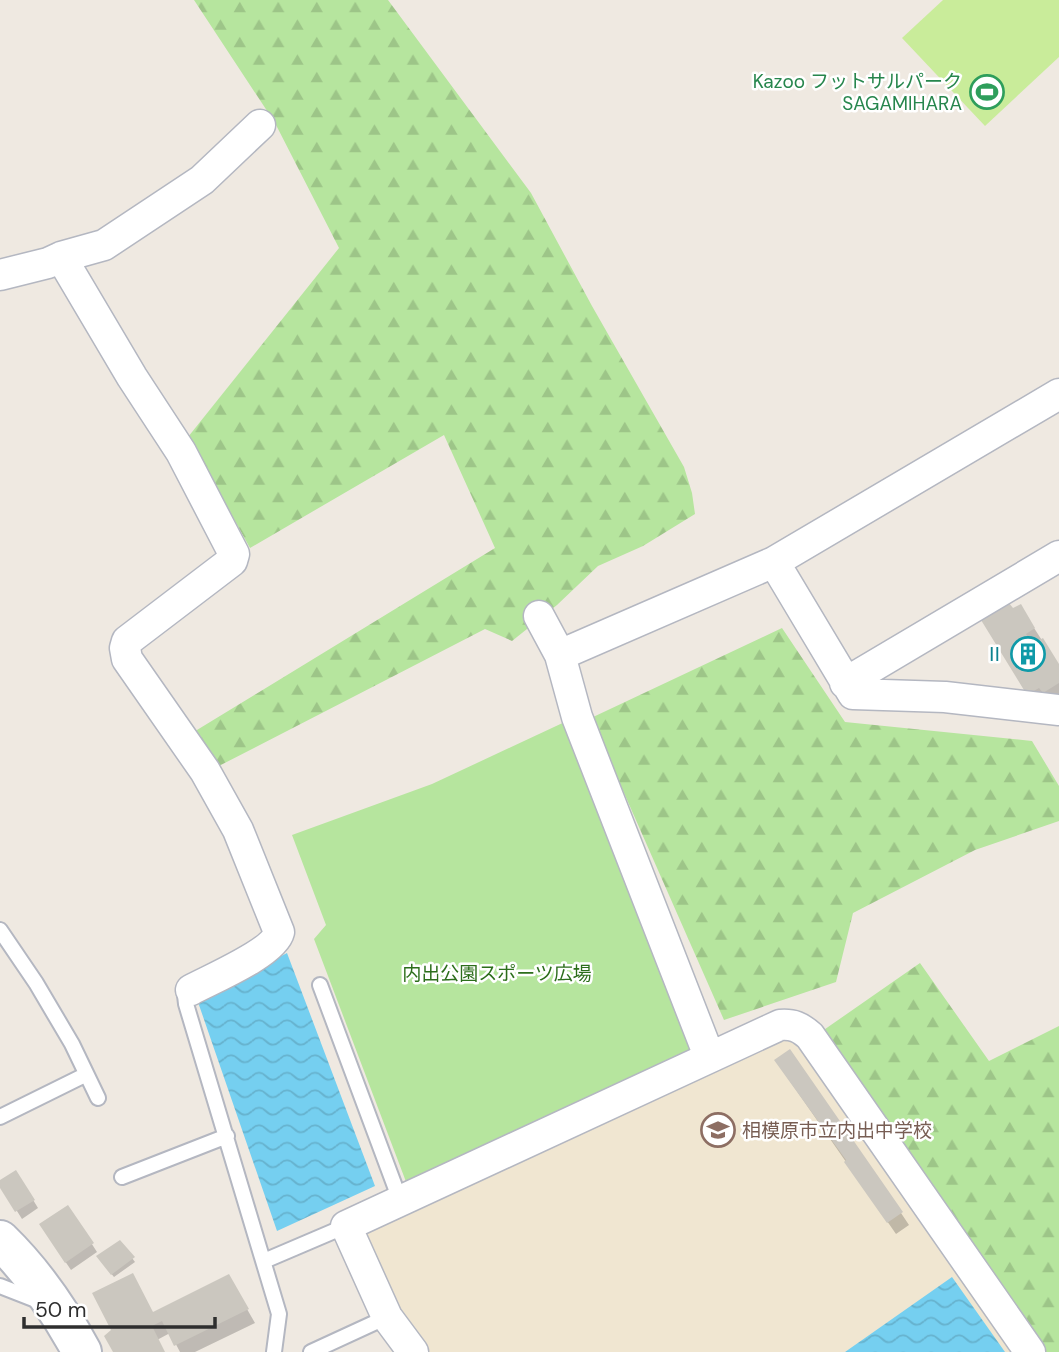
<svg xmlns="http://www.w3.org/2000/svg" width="1059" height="1352" viewBox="0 0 1059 1352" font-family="'DM Sans','Noto Sans JP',sans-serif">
<defs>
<pattern id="forest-firs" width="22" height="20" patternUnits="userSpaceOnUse" patternTransform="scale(1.75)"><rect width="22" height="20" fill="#b6e59e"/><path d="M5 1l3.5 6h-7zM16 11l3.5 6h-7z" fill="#9dc588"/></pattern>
<pattern id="water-waves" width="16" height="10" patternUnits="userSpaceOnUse" patternTransform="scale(1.75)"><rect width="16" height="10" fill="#75cff0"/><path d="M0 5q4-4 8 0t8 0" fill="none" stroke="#66b2ce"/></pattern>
</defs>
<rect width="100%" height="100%" fill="#efe9e1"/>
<path fill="#f0e6d1" d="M787 1033 797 1036 1018 1352H427L393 1307 363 1235 367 1225Z"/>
<path fill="url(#forest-firs)" d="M194 0H388L531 193 592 306 684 467 692 493 695 514 643 546 598 566 557 605 512 641 485 629 215 768 192 733 495 548 444 435 250 548 188 437 339 248 275 123Z
M782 628 845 722 1032 741 1059 786V821L975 850 853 913 836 982 724 1020 591 718Z
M920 963 989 1061 1059 1026V1352H1039L818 1034Z"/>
<path fill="#b6e59e" d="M569 720 699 1056 408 1187 314 939 326 925 292 835 432 784Z"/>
<path fill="#c9ec9a" d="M943 0H1059V57L985 126 902 38Z"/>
<path fill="url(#water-waves)" d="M287 953 375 1186 277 1231 199 1005 203 997Z
M952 1277 1005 1352H845Z"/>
<path fill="#0003" d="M1020 606 1059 667V715L1042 718 997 644 1012 610Z
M776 1061 901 1213 909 1225 896 1234Z
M16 1172 38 1208 22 1219 0 1184V1182Z
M68 1207 97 1252 71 1270 46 1233Z
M120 1242 135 1262 114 1277 100 1260Z
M228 1276 255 1323 195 1352H180L170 1333 157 1340 164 1352H115L153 1314Z"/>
<path fill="#cbc7bf" d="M1009 603 1013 608 1021 604 1035 628 1026 634 1032 644 1043 638 1059 664V683L1043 693 1039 688 1027 695 981 620Z
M790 1049 903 1212 887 1223 844 1162 846 1160 774 1060Z
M16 1170 35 1200 15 1212 0 1188V1180Z
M68 1205 94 1243 65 1263 39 1224Z
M120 1240 135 1257 111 1275 96 1256Z
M133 1273 153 1312 229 1274 249 1309 174 1346 162 1321 152 1326 165 1352H113L104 1336 111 1330 92 1293Z"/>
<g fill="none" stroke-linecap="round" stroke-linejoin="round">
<g stroke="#b4b7c1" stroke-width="18">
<path id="lane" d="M0 930 36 983 72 1044 98 1098
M320 985 400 1200
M191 990 185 995 186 1004 279 1314 274 1352
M0 1117 85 1075
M122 1177 227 1136
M264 1261 346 1226
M0 1286 41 1302
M311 1352 387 1317"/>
</g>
<g stroke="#b4b7c1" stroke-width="33">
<path id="street" d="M61 257 132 377 181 452 234 554 232 561 127 641 125 648 127 659 205 771 238 830 279 932C274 953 211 979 191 990
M0 275 48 263 61 257 104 245 202 180 260 125
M774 562 853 694 945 697 1059 710
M539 616 560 655 577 717 709 1056
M560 655 774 562 1059 394
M845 683 1059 556
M413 1352 387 1317 346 1226 780 1025C793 1024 800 1027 810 1036L1030 1352"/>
</g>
<g stroke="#b4b7c1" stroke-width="42">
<path id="secondary" d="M0 1240C34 1273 60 1311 82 1352"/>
</g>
<use href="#lane" stroke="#fff" stroke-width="14"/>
<use href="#street" stroke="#fff" stroke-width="30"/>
<use href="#secondary" stroke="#fff" stroke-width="38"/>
</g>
<defs>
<g id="stadium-ring" transform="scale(1.75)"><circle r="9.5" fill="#fff" stroke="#2e9e5b" stroke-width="1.5"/><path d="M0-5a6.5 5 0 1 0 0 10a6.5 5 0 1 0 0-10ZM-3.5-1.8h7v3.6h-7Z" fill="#2e9e5b"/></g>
<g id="building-ring" transform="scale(1.75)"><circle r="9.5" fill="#fff" stroke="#0f9aa8" stroke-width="1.5"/><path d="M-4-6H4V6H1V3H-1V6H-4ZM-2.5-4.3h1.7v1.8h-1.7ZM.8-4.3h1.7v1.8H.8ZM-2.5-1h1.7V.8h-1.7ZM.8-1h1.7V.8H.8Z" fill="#0f9aa8"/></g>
<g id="school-ring" transform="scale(1.75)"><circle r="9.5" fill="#fff" stroke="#8d6e63" stroke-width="1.5"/><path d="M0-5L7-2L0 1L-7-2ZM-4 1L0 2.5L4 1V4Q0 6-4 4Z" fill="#8d6e63"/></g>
</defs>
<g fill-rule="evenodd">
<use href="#stadium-ring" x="987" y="92"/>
<use href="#building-ring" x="1028" y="654"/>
<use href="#school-ring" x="718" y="1130"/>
</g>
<g text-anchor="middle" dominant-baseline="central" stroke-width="5" stroke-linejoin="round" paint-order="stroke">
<g font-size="19" fill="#27864d" stroke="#fff" text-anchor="end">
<text x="962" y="81">Kazoo フットサルパーク<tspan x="962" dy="22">SAGAMIHARA</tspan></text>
</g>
<g font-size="19" fill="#0d838f" stroke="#fff" text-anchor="end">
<text x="1004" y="654">Ⅱ</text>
</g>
<g font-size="19" fill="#2c6e1b" stroke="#fff">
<text x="497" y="973">内出公園スポーツ広場</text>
</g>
<g font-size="19" fill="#785e54" stroke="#fff" text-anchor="start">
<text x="742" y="1130">相模原市立内出中学校</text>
</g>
</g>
<path d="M24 1317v10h191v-10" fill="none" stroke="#2e2e2e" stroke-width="3.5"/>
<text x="35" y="1317" font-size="21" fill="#2e2e2e" stroke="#ffffff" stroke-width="5" paint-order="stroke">50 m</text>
</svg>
